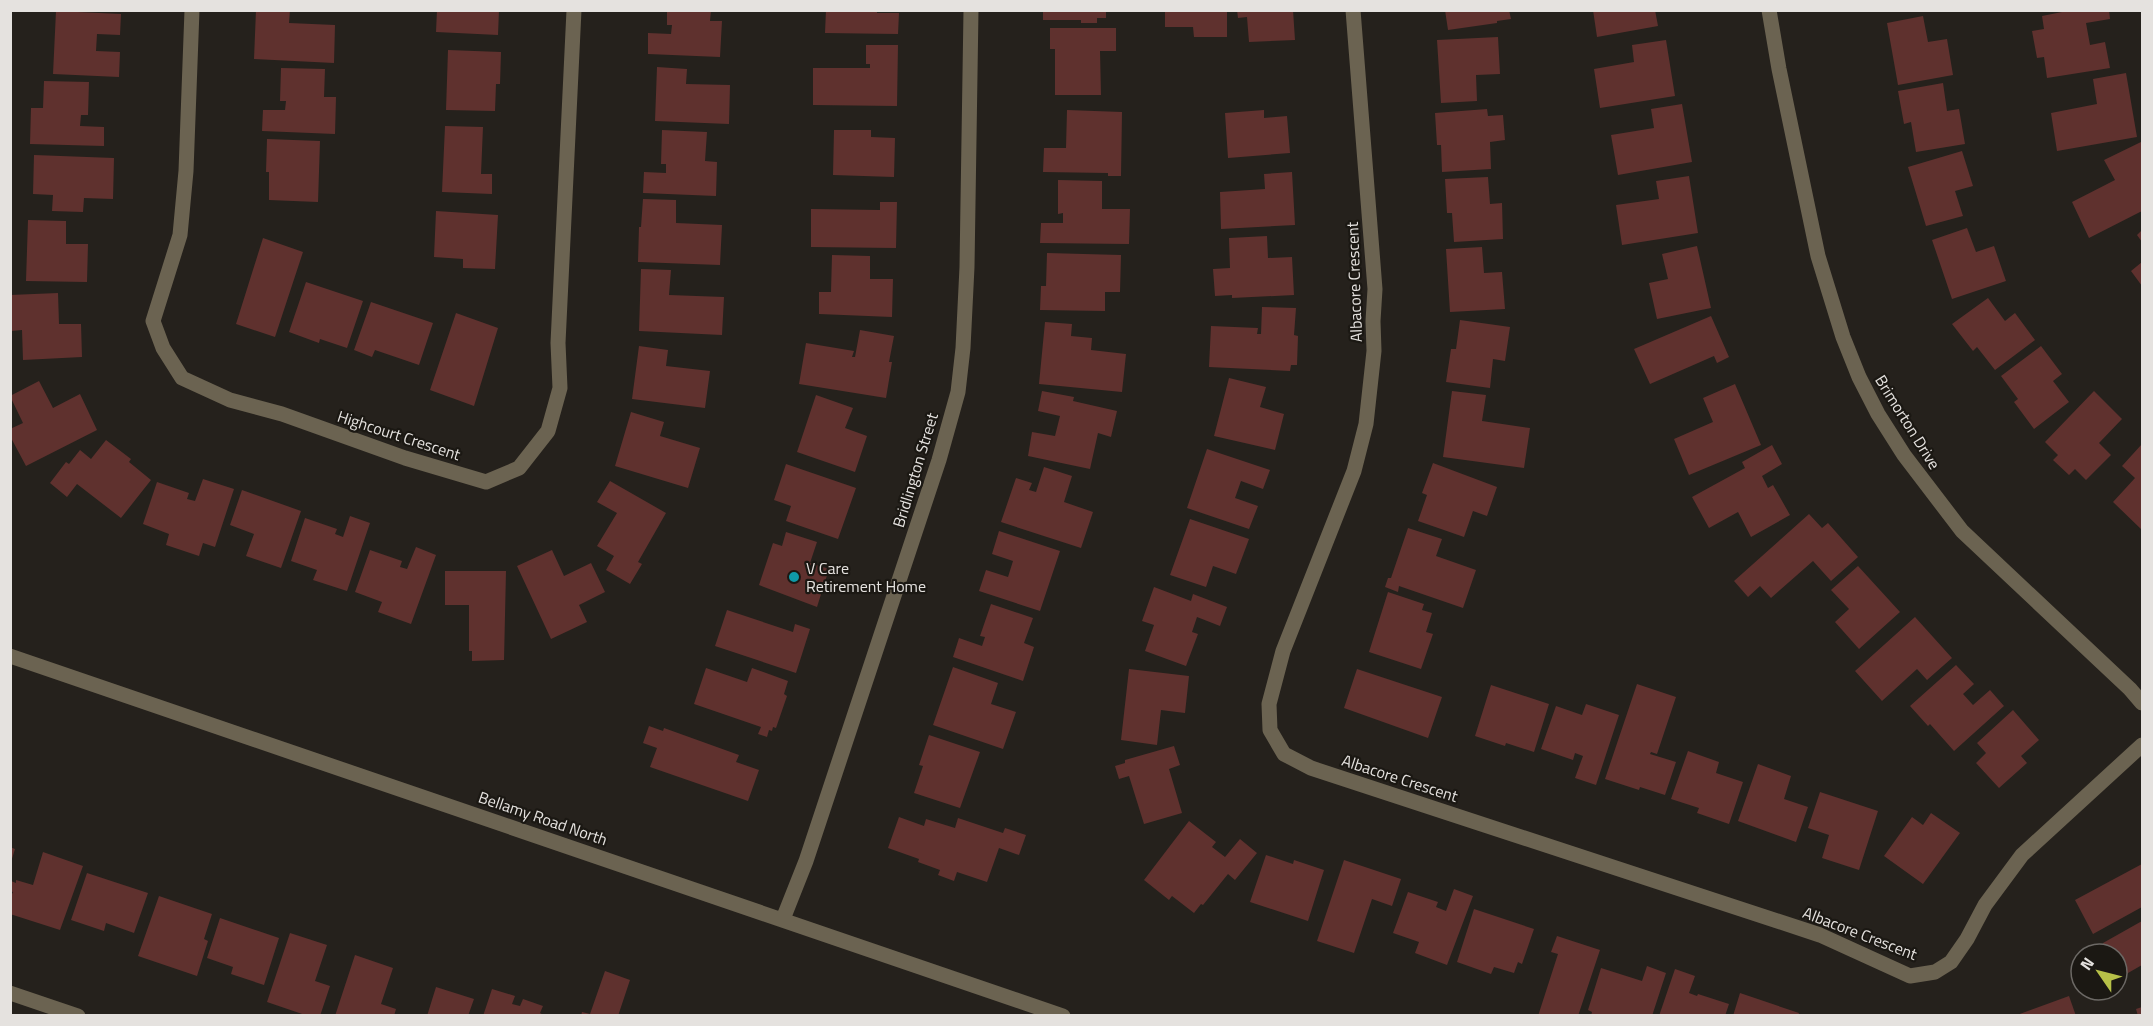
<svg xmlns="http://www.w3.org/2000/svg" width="2153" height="1026" viewBox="0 0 2153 1026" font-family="'Titillium Web',sans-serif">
<rect width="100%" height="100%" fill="#25211c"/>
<path fill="#5f312e" d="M256 10H290L289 23 335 25 334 63 254 59Z
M437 10H499L498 35 436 32Z
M667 10H711L710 21H722L720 57 648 54V33L671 34 672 25H667Z
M826 10H877V13H899L898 34 825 33Z
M1043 10H1106V18H1097V23H1081V20H1043Z
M1165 10H1227V37H1194L1193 27H1165Z
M1237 10H1293L1295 40 1249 42 1247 17 1238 18Z
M1445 10H1509L1511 19 1497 21V23L1448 30Z
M1593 10H1655L1658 26 1597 37Z
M2072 10H2109L2110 19 2086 23 2090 45 2105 42 2110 68 2047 78 2044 57 2037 58 2032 31 2044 29 2042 16Z
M56 11 121 14 120 35 97 34 96 51 120 52 119 77 53 74Z
M1923 16 1928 42 1947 39 1953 75 1898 85 1887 23Z
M1050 28H1116V51H1100L1101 95H1055V49H1050Z
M1498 37 1500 74 1476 75 1477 101 1441 103 1437 40Z
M1666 40 1675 96 1600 108 1594 69 1634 62 1632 45Z
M866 45H898L897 106 813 105V68H870V64H866Z
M448 50 501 52 500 84H496L495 111 446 110Z
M657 67 687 69 686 84 730 85 729 124 655 121Z
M281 68 325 69 324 97H336L335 134 262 131 263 110H285L286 101H280Z
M2126 73 2137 137 2057 151 2051 113 2097 104 2093 79Z
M44 81 89 82 88 115H81L80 126 104 127V146L30 144 31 108H43Z
M1943 83 1947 111 1959 109 1965 144 1916 152 1911 122 1904 124 1898 91Z
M1682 104 1692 162 1618 175 1611 135 1654 128 1651 109Z
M1487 109 1488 116 1503 115 1505 140 1490 142 1491 169 1442 172 1441 145H1437L1435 113Z
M1067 110 1122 112 1121 176H1108V173L1043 172 1044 148H1066Z
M1264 110V118L1287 116 1290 153 1228 158 1225 113Z
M445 126 483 127 481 174H492V194L442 192Z
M662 130 707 132 705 161 717 162 716 196 643 193 644 172 666 173V164H661Z
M834 130H871V137L895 138 894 177 833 175Z
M267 139 320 141 318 202 269 200V172H266Z
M2141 142 2142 146V211L2089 238 2072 202 2115 180 2104 160Z
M1962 151 1973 186 1955 191 1963 216 1926 226 1908 167Z
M34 155 114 158 113 199 84 198 83 212 52 211 53 195 33 194Z
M1292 172 1295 225 1221 229 1220 192 1265 189 1264 174Z
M1689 176 1698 233 1622 245 1616 205 1659 199 1656 181Z
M1488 177 1490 204 1502 203 1503 239 1454 242 1452 213H1447L1445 179Z
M1058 180 1102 181V209H1130L1129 244 1040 243 1041 223H1063V213L1058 214Z
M643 199 676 200V223L722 225 720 265 638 262 639 227H641Z
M880 202H897L896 248 811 247V209L880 210Z
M436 211 498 215 495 269 463 268V259L434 257Z
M28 220 66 221V244H88L87 282 26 281Z
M1967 228 1976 252 1994 246 2006 281 1952 299 1932 240Z
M2142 230V242L2137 235Z
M1267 236 1268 258 1292 257 1294 295 1232 298V295L1215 296 1213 269 1230 268 1229 238Z
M263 238 303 252 275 337 236 324Z
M1697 246 1711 308 1657 319 1649 283 1668 279 1662 254Z
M1482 247 1484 273 1502 272 1505 309 1450 312 1446 249Z
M1047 253 1121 255 1120 292H1105V311L1040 310 1041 286H1046Z
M832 255 870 256V279H893L892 317 819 314V292H831Z
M2142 262V286L2131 271Z
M641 269 671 270 669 295 724 297 722 335 639 331Z
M306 282 363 301 347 348 320 339 319 343 289 332Z
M58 293 59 324H81L82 357 23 360 22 330 11 331 10 295Z
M1988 298 2005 321 2015 313 2035 340 1995 370 1977 347 1973 351 1952 324Z
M371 302 433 323 419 365 375 350 372 357 354 350Z
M1262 307 1296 308 1294 335 1298 336 1297 365H1291L1290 371 1209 367 1211 326 1258 328 1257 334H1261Z
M456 313 498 328 474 406 430 390Z
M1711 316 1729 357 1717 363 1714 356 1650 384 1634 349Z
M1460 320 1510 327 1505 361 1493 359 1490 388 1446 382 1451 349H1456Z
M1045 322 1072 324 1071 336 1092 338 1091 350 1126 354 1122 392 1039 384Z
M860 330 894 336 889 362H892L886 398 799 384 806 343 854 351 852 357H855Z
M639 346 668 350 666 366 710 371 705 408 632 399Z
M2041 346 2062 374 2053 381 2069 402 2034 429 2014 402 2018 399 2001 376Z
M1229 378 1266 387 1260 407 1284 414 1275 450 1214 436Z
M39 381 53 408 80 394 97 430 26 466 10 436V429L23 423 10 396Z
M1735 384 1761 445 1689 475 1674 439 1713 422 1703 398Z
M1042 391 1074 397 1073 401 1117 411 1111 437 1098 433 1090 469 1028 456 1032 432 1055 436 1060 416 1038 411Z
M1452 391 1486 395 1482 421 1530 428 1524 468 1443 457Z
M2094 391 2122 419 2099 443 2111 455 2086 480 2075 469 2069 475 2053 460 2058 455 2045 442Z
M816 395 853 408 845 428 867 436 855 472 797 452Z
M631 412 664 422 660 436 700 448 688 488 615 466Z
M106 440 131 459 129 462 151 480 121 518 77 484 67 497 50 483 66 462 69 464 80 450 91 459Z
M2142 444V530L2113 502 2135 478 2122 466Z
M1772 445 1782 464 1762 476 1768 488 1773 485 1790 515 1751 537 1738 512 1709 528 1692 497 1745 468 1742 462Z
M1207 449 1270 470 1263 489 1241 481 1235 498 1258 506 1249 529 1187 508Z
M1433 463 1497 487 1487 516 1473 511 1464 537 1418 521 1427 495 1422 493Z
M786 464 856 488 838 539 786 521 791 506 774 500Z
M1044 467 1072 476 1064 502 1093 512 1081 548 1001 522 1016 478 1032 483 1029 490 1036 492Z
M203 479 234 489 215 547 203 543 199 556 166 545 169 534 143 524 157 482 189 493 187 499 195 501Z
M610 481 666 513 638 562 642 564 630 584 606 570 614 556 597 546 617 513 597 502Z
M242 490 301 511 281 568 246 556 254 534 230 525Z
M1809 514 1822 528 1828 523 1858 557 1831 581 1813 561 1771 598 1760 586 1748 597 1734 581Z
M350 516 370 523 347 591 313 580 317 570 291 561 305 518 337 529 335 534 343 537Z
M1190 519 1249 539 1236 574 1213 566 1206 587 1170 575Z
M1408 528 1442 539 1436 556 1476 570 1463 608 1399 586 1398 592 1385 587 1388 578H1391Z
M999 531 1060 551 1040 611 979 591 986 570 1008 577 1013 561 992 554Z
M786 532 817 542 810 563 829 569 817 607 759 585 773 543 782 546Z
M416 547 436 555 411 624 378 612 382 602 355 592 370 550 402 561 400 567 407 569Z
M552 550 564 576 591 563 605 592 579 605 587 622 551 639 517 566Z
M1858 566 1900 612 1859 649 1835 622 1849 609 1831 590Z
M445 571H506L504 660 472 661V651H469V605H445Z
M1154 587 1191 601 1193 594 1227 607 1220 626 1197 617 1192 632 1198 634 1186 666 1145 651 1154 625 1142 621Z
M1388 592 1424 604 1422 610 1432 613 1426 632 1433 634 1421 669 1369 652Z
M991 604 1033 618 1024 643 1034 647 1023 681 953 657 959 638 982 646 985 637 980 636Z
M727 610 793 632 795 624 810 629 796 673 715 646Z
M1915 617 1952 658 1927 680 1917 669 1882 701 1855 671Z
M1956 665 1974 684 1963 694 1973 705 1990 690 2004 706 1954 751 1930 724 1928 726 1910 706Z
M953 667 998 683 991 704 1016 712 1003 749 933 725Z
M706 668 747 682 752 668 788 681 784 694 787 696 776 728 773 727 772 731 769 730 767 737 758 734 761 727 694 704Z
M1129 669 1189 676 1185 713 1161 710 1157 745 1121 740Z
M1357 669 1442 697 1428 738 1344 708Z
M1637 684 1676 697 1657 754 1651 752 1650 754 1676 762 1665 795 1640 787 1639 790 1605 779Z
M1491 685 1549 704 1534 752 1506 743 1505 746 1475 736Z
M1586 704 1619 715 1596 785 1575 778 1583 756 1575 753 1573 760 1541 749 1556 706 1582 715Z
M2013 710 2039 740 2021 756 2027 763 1999 788 1976 763 1986 753 1977 743Z
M649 726 663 731 664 728 739 755 736 762 759 770 748 801 650 767 657 748 643 743Z
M929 735 980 752 960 808 914 793 923 766 919 765Z
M1174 746 1180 765 1169 769 1182 813 1144 824 1129 776 1119 779 1115 766 1125 763V760Z
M1688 751 1719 762 1716 773 1743 782 1729 824 1697 813 1699 808 1671 799Z
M1758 764 1791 776 1784 799 1808 807 1796 842 1738 821Z
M1820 792 1878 811 1859 870 1822 858 1829 835 1808 828Z
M1931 813 1960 833 1923 884 1884 856 1912 817 1923 825Z
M899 817 924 826 926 819 955 828 958 818 1003 833 1005 828 1026 835 1019 855 999 848 987 882 957 872 954 881 938 875 940 870 918 862 919 859 888 848Z
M1189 821 1216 842 1212 847 1225 857 1240 839 1257 853 1235 880 1228 874 1203 905 1201 904 1194 913 1172 896 1169 900 1144 880Z
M10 847 15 849 11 862H10Z
M43 852 83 866 60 930 10 914V898L13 892 10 891 11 881 16 883V880L33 885Z
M1266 855 1293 864 1294 860 1324 870 1308 921 1250 902Z
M1344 860 1401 879 1392 906 1372 899 1354 953 1317 941Z
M2142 864V907L2093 934 2075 900Z
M87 873 148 893 134 933 106 923 104 931 71 920Z
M1454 889 1473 896 1447 965 1415 953 1419 942 1393 933 1408 892 1438 902 1436 907 1446 911Z
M159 896 212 914 204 939 208 941 197 976 138 956Z
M1474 909 1534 929 1522 964 1518 962 1514 973 1494 967 1491 974 1457 962Z
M220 918 279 938 264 985 231 974 233 967 207 958Z
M2142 921V965L2121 977 2117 969V954H2109L2103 943Z
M290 933 327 945 315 981 330 986 320 1016H308L267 1002Z
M1557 936 1600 950 1578 1016H1538L1558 954 1551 952Z
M355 955 393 968 381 1004 396 1009 394 1016H335Z
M1647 966 1666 973 1652 1016H1591L1592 1012 1588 1010 1601 968 1642 981Z
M1675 969 1695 976 1689 993 1697 996 1698 994 1729 1004 1725 1016H1659Z
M605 971 630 980 618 1016H581L582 1012 590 1014Z
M436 987 474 999 468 1016H427Z
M492 989 515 996 512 1004 520 1006 523 999 543 1006 540 1013 545 1016H483Z
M1740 993 1799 1013 1798 1016H1733Z
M2069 996 2076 1016H2017V1015Z
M2142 1007V1016H2138L2136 1009Z"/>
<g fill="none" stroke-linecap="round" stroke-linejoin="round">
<path stroke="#6b6351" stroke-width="15" d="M192 10 186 171 180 235 153 321 163 348 182 378 230 400 282 414 405 458 486 482 519 468 548 431 560 388 558 343 574 10
M1353 10 1375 289 1373 321 1374 351 1366 424 1354 471 1283 651 1269 704 1270 730 1284 754 1311 768 1820 935 1910 976 1935 972 1951 962 1967 939 1985 905 2022 855 2142 745
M1769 10 1779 69 1818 256 1843 337 1859 377 1878 414 1904 455 1962 531 2130 689 2142 703
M10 656 1063 1016
M783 919 806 861 939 460 958 392 963 348 967 267 971 10
M10 993 78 1016"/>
</g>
<circle fill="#0f9aa8" stroke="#1b1813" stroke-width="2" cx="794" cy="577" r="6"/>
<g text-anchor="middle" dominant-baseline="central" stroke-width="4.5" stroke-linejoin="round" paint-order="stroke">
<g font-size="16" fill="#e5e2df" stroke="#1b1813">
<text transform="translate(1354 282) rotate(-92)">Albacore Crescent</text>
<text transform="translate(1908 422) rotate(58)">Brimorton Drive</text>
<text transform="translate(399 435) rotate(18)">Highcourt Crescent</text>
<text transform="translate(915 470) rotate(-73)">Bridlington Street</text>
<text transform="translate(1400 778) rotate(18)">Albacore Crescent</text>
<text transform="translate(543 818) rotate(19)">Bellamy Road North</text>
<text transform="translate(1860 933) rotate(21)">Albacore Crescent</text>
</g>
<g font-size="16" fill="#e5e2df" stroke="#1b1813" text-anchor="start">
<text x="806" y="568">V Care<tspan x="806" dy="18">Retirement Home</tspan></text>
</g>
</g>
<rect width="2153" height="1026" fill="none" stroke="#e5e2df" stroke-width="24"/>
<g transform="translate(2099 972) rotate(305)"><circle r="28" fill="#1b1813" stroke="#6c6965" stroke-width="1.5"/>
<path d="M0-4.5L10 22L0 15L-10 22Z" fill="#b7c148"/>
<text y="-9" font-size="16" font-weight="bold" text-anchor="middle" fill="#e5e2df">N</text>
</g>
</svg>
